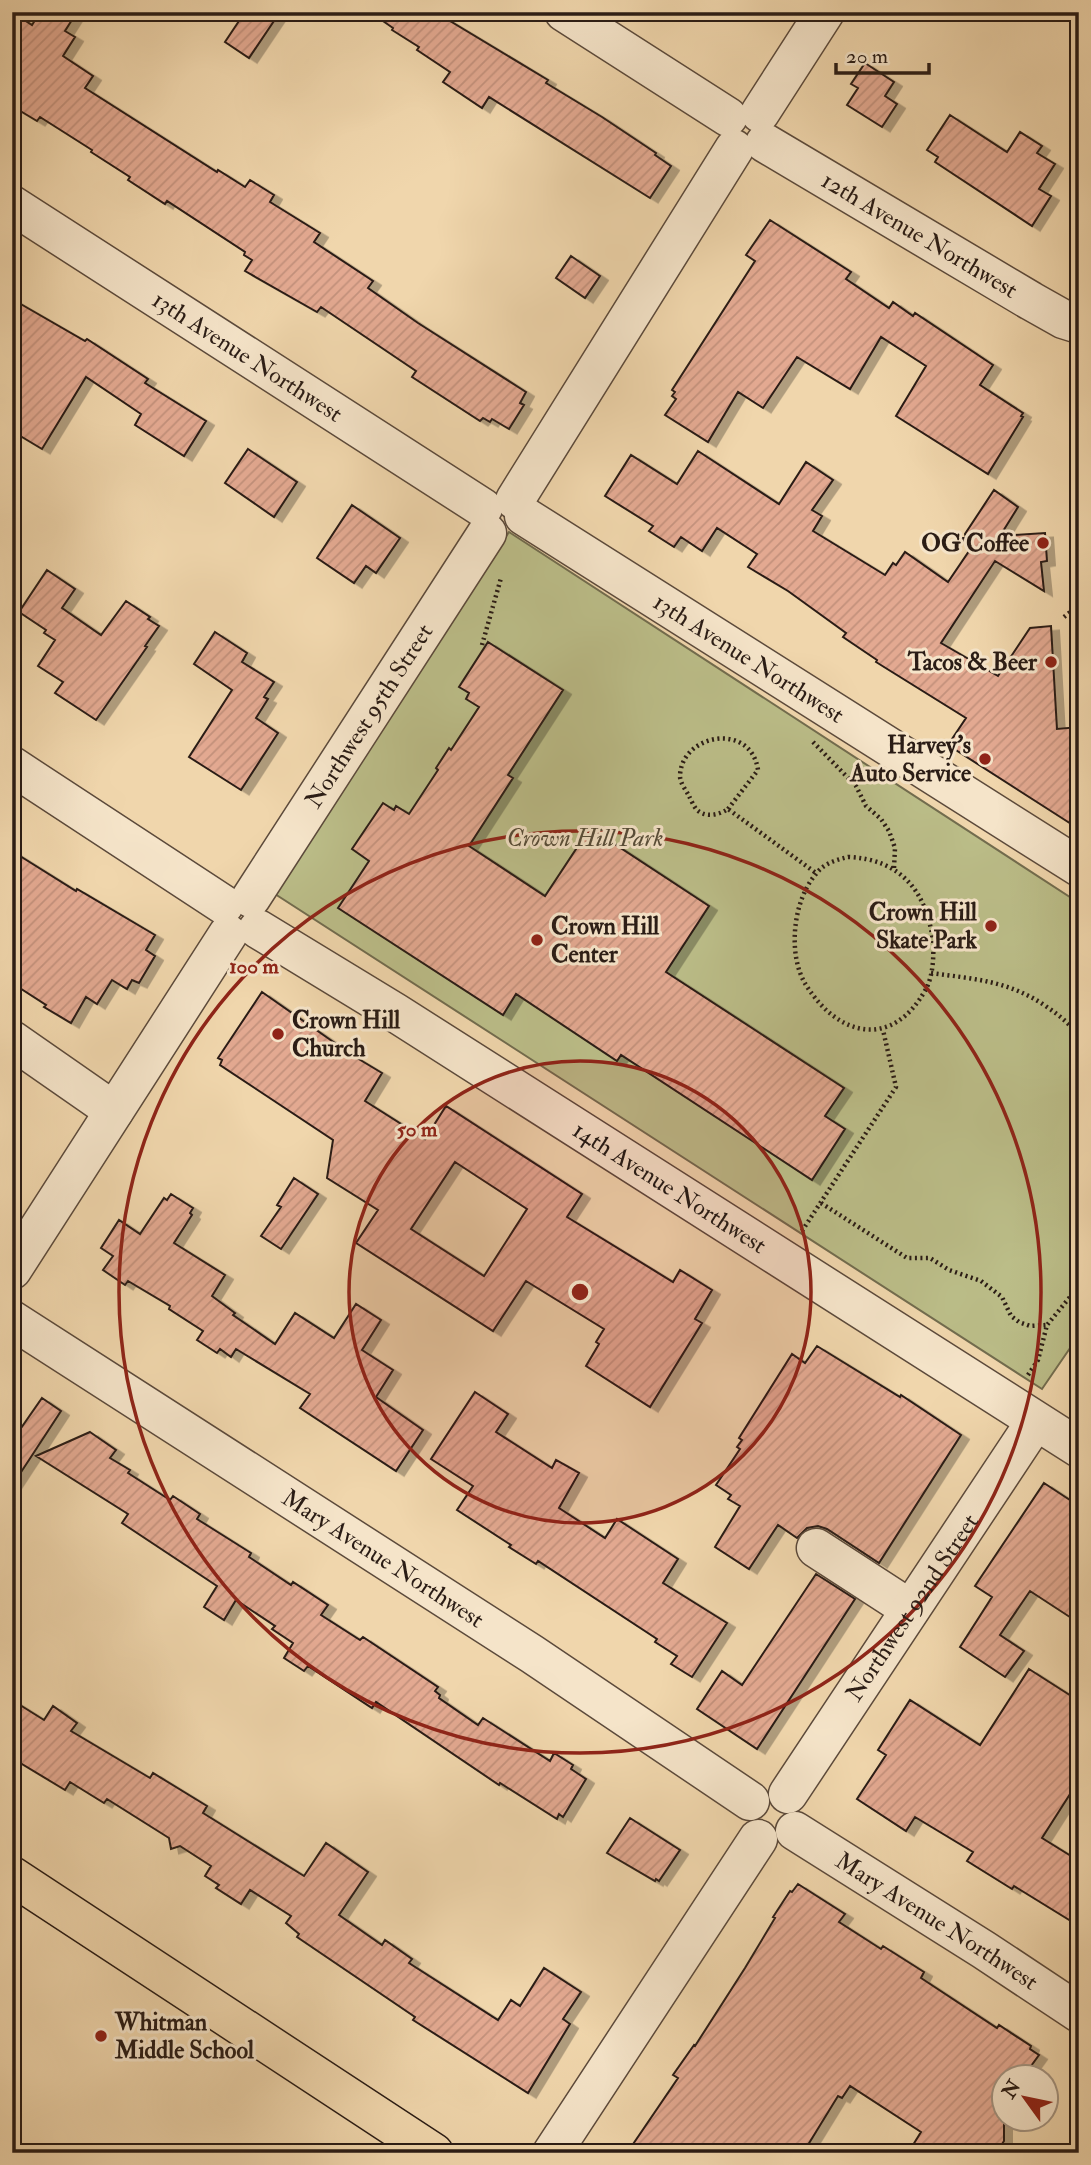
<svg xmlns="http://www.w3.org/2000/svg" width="1091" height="2165" viewBox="0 0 1091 2165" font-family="'IM FELL Double Pica',serif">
<defs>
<pattern id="building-hatch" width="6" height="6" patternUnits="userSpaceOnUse" patternTransform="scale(1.75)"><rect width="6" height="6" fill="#e3a991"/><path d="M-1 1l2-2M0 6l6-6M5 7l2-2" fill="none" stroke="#c3917c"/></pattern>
<filter id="shadow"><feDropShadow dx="8" dy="4.5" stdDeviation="0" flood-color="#0004"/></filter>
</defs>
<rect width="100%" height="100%" fill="#f0d6ac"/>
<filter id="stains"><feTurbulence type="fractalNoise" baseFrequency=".00286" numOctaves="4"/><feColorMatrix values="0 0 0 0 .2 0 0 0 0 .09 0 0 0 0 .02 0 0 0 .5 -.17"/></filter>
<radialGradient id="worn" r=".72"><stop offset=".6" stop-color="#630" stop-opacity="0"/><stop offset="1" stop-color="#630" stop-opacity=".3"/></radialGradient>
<path fill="#bbbd88" stroke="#726c4e" stroke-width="2" d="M509 532 1079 903V1335L1042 1389 275 894Z"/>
<path fill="url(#building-hatch)" stroke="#2a1c15" stroke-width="2" fill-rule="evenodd" filter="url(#shadow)" d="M12 12 32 25 40 12H77L65 31 75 37 63 56 93 76 85 88 217 172 218 170 245 187 250 180 274 195 270 202 320 233 314 242 373 281 368 288 418 323 526 392 520 403 524 405 509 429 492 419 490 422 483 418 480 421 412 377 416 371 321 307 317 312 245 271 252 260 244 255 245 252 167 201 165 204 128 180 130 177 91 152 92 150 40 117 37 121 12 106Z
M245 12H280L249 58 225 42Z
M370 12H435L548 80 546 83 602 117 656 153 655 155 671 166 650 198 489 97 482 108 443 82 450 72 417 50 419 47 392 30 393 28Z
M865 63 894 82 885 96 897 104 882 127 847 105 858 88 851 84Z
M950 115 1007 152 1020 132 1042 146 1037 153 1055 164 1039 189 1051 196 1032 226 935 162 938 157 927 150Z
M770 220 851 272 846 279 889 308 893 302 913 316 915 313 993 365 980 385 1023 413 1021 416 1023 417 988 474 896 416 926 366 881 337 850 389 797 357 763 408 738 392 708 442 665 415 676 399 672 396 675 392 672 390 755 261 746 255Z
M571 256 600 276 585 298 556 278Z
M12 299 85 341 87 339 148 379 145 383 206 421 184 456 135 425 141 414 86 377 42 449 12 431Z
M248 449 297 482 274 517 225 483Z
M698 451 779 504 806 462 833 480 812 510 822 516 813 531 885 575 893 563 896 565 905 552 948 582 969 551 967 543 960 538H966L965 534 994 490 1018 507 1000 536 1045 533 1047 561 1041 562 1044 591 995 561 941 643 998 676 1030 628 1051 626 1057 729 1079 727V829L948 745 966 718 876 662 877 660 843 637 846 633 788 591 748 567 757 554 717 528 702 551 681 537 674 547 649 531 653 526 605 496 631 455 677 484Z
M352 505 400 538 376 573 366 566 354 583 317 558Z
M47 570 75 589 62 608 101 635 126 601 150 617 148 619 159 626 145 646 147 647 96 720 55 693 63 682 38 666 55 640 44 633 46 630 19 612Z
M215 632 247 653 242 662 274 682 264 697 268 699 256 718 278 733 241 790 189 757 232 690 194 664Z
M488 642 563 690 508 775 513 778 469 846 545 896 590 828 709 906 666 972 844 1088 825 1116 845 1129 812 1180 621 1055 617 1061 516 994 503 1015 338 908 369 861 352 849 383 803 394 810 396 806 409 814 438 770 436 768 449 748 451 750 479 707 466 699 469 693 459 687Z
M12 851 76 891 77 889 155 935 146 950 155 956 139 983 132 980 127 989 112 980 97 1004 86 997 71 1023 44 1007 46 1005 12 983Z
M262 992 352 1055 382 1073 365 1101 425 1139 446 1106 582 1194 567 1217 673 1282 680 1270 712 1290 695 1319 702 1323 650 1407 586 1366 599 1344 596 1342 604 1329 526 1281 493 1331 356 1243 378 1210 327 1178 333 1140 220 1065 222 1060 218 1058ZM455 1162 527 1209 484 1276 411 1229Z
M294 1178 318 1194 281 1249 261 1236 281 1207 277 1205Z
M171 1194 193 1208 190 1213 192 1215 174 1243 225 1275 212 1296 235 1313 233 1315 275 1344 295 1313 334 1338 356 1304 381 1320 362 1350 393 1370 376 1397 423 1430 396 1471 300 1408 310 1394 236 1349 231 1357 220 1349 217 1353 197 1340 203 1331 169 1309 170 1306 128 1281 125 1285 103 1270 113 1256 101 1248 119 1220 140 1234 164 1198 167 1200Z
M817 1346 900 1397 901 1395 961 1435 879 1563 827 1529 818 1526 807 1528 797 1538 778 1525 749 1569 715 1547 740 1506 728 1499 731 1495 716 1485 740 1449 737 1447 742 1440 739 1438 792 1354 805 1363Z
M475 1392 508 1414 496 1432 552 1468 556 1460 579 1473 559 1508 605 1538 617 1519 678 1559 663 1583 727 1623 692 1677 671 1664 677 1656 655 1642 657 1639 538 1561 536 1564 509 1547 511 1545 457 1510 473 1486 431 1459Z
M42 1398 61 1411 12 1486V1441Z
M90 1432 116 1450 110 1458 130 1470 128 1473 170 1500 173 1496 200 1514 197 1519 251 1553 249 1557 291 1585 293 1582 328 1605 321 1615 360 1640 363 1637 438 1687 435 1691 440 1695 439 1698 478 1725 483 1718 550 1761 554 1753 573 1765 571 1769 586 1779 563 1817 559 1814 557 1819 500 1783 499 1785 376 1702 372 1708 308 1666 304 1671 284 1658 293 1643 272 1629 275 1626 236 1600 224 1620 204 1607 217 1586 122 1523 128 1514 36 1456Z
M1044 1483 1079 1506V1623L1030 1591 1000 1635 1024 1651 1005 1677 960 1647 992 1597 975 1586Z
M816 1574 855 1599 757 1749 697 1709 722 1671 742 1685Z
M1029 1669 1079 1701V1780L1042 1838 1079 1861V1926L1014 1886 1012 1889 967 1861 973 1852 915 1817 906 1831 857 1799 886 1755 878 1750 910 1700 980 1745Z
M12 1700 44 1720 53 1706 77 1723 71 1731 150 1778 153 1773 207 1806 203 1813 304 1876 326 1843 368 1872 339 1915 382 1945 385 1940 412 1959 409 1963 498 2020 511 2000 520 2006 544 1968 581 1992 563 2019 570 2024 528 2093 413 2020 415 2017 297 1937 299 1934 286 1923 291 1916 250 1890 241 1904 216 1888 219 1885 205 1876 211 1866 180 1846 171 1849 169 1838 107 1799 104 1803 70 1782 65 1790 12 1758Z
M630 1818 680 1850 659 1881 656 1879 655 1881 607 1853Z
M798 1884 845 1914 839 1922 881 1949 883 1946 924 1972 921 1978 997 2028 999 2025 1031 2046 1030 2049 1039 2055 1023 2077H1004V2141L996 2153H908L921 2132 850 2086 842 2098 838 2096 803 2153H627L678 2078 673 2075 694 2045 695 2046 745 1968 775 1918 773 1917 790 1891 792 1892Z"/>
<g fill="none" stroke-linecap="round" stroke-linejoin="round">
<g stroke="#5c4a3b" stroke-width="41">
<g id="minor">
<path d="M564 12 728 117"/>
<path d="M760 113 825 12"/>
<path id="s1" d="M765 143 1031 301 1063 319 1079 324"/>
<path id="s2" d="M12 205 483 508"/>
<path d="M515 500 734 149"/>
<path id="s3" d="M524 516 1079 867"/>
<path d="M12 766 224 905"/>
<path id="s4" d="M251 898 487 533"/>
<path id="s5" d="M258 929 396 1013 1079 1448"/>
<path d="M12 1040 114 1111"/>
<path d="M12 1270 228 934"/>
<path id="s6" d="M12 1320 532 1654 750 1801"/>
<path d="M816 1548 910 1609"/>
<path id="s7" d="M788 1794 1035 1422"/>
<path id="s8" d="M795 1831 984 1950 1079 2013"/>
<path d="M552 2153 758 1839"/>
</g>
</g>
<g stroke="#2a1c15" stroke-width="41">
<path id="major" d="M12 1876 434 2153"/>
</g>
<path stroke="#2a1c15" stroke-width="4.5" stroke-dasharray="2 3.5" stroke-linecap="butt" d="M1064 617 1079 605
M482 645 501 578
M813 742 856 786 866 806 881 819 889 831 895 848 894 868
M728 809 758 770C751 721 681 734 680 776 680 783 686 790 689 796 691 800 694 807 697 810 706 818 719 815 728 809L816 873
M848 857C901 859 927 892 933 942 934 956 933 976 926 989 893 1049 839 1038 806 985 787 955 793 900 816 874 824 863 836 860 848 857Z
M931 973C975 979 1010 981 1047 1007 1060 1016 1071 1024 1079 1038
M1079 973V985
M821 1203 907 1258H930L949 1270 981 1281 1002 1297 1011 1316 1019 1322 1030 1326 1047 1325
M802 1231 896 1087 883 1030
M1028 1375 1038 1360 1047 1325 1079 1286"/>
<use href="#minor" stroke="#f5e4c9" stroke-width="38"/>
<use href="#major" stroke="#f0d6ac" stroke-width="38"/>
</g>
<circle cx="580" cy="1292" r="231" fill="#8f2418" fill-opacity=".12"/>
<g fill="none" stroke="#8f2418" stroke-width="3.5">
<circle cx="580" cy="1292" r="231"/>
<circle cx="580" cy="1292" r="461"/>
</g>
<g fill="#8f2418" stroke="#f5e4c9" stroke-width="2.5">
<circle cx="1043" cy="543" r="7"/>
<circle cx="1051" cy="662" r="7"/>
<circle cx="985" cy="759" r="7"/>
<circle cx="991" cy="926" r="7"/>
<circle cx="537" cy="940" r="7"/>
<circle cx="278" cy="1034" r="7"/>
<circle cx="101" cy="2036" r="7"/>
</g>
<g text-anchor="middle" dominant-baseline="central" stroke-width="6" stroke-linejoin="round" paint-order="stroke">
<g font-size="24" fill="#2a1c15" stroke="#f5e4c9">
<text stroke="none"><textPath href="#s1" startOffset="180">12th Avenue Northwest</textPath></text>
<text stroke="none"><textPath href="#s2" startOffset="280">13th Avenue Northwest</textPath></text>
<text stroke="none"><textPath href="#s3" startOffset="266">13th Avenue Northwest</textPath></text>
<text stroke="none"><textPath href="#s4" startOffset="217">Northwest 95th Street</textPath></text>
<text stroke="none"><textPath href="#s5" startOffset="486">14th Avenue Northwest</textPath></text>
<text stroke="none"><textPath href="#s6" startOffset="441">Mary Avenue Northwest</textPath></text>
<text stroke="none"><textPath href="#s7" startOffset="224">Northwest 92nd Street</textPath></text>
<text stroke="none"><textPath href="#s8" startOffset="168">Mary Avenue Northwest</textPath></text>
</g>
<g font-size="24" font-weight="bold" fill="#2a1c15" stroke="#f5e4c9" text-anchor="end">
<text x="1029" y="543">OG Coffee</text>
<text x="1037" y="662">Tacos &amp; Beer</text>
<text x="971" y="745">Harvey's<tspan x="971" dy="28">Auto Service</tspan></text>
<text x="977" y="912">Crown Hill<tspan x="977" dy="28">Skate Park</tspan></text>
<text x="551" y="926" text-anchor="start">Crown Hill<tspan x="551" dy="28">Center</tspan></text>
<text x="292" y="1020" text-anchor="start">Crown Hill<tspan x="292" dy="28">Church</tspan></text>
<text x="115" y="2022" text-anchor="start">Whitman<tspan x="115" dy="28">Middle School</tspan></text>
</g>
<g font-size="24" font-style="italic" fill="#564c38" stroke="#f5e4c9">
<text x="585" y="838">Crown Hill Park</text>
</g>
</g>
<circle cx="580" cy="1292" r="10" fill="#8f2418" stroke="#f5e4c9" stroke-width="3.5"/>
<g font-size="21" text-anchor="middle" font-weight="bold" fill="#8f2418" stroke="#f5e4c9" stroke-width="6" stroke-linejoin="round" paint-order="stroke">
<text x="254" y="973">100 m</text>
<text x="417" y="1136">50 m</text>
</g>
<rect width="1091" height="2165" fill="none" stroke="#f0d6ac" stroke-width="42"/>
<rect x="14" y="14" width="1063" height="2137" fill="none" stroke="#2a1c15" stroke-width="3.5"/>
<rect x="21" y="21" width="1049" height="2123" fill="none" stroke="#2a1c15" stroke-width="2"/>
<g transform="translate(1025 2098) rotate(303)"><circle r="33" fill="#f5e4c9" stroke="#a49481" stroke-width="2"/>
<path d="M0-5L12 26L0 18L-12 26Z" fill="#8f2418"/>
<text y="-10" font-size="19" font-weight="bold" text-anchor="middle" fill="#2a1c15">N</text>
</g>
<path d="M836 63v10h93v-10" fill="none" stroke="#2a1c15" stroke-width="3.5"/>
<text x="846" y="63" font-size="21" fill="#2a1c15" stroke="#f5e4c9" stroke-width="5" paint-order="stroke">20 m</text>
<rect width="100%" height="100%" filter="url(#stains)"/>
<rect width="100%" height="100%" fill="url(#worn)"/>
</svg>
